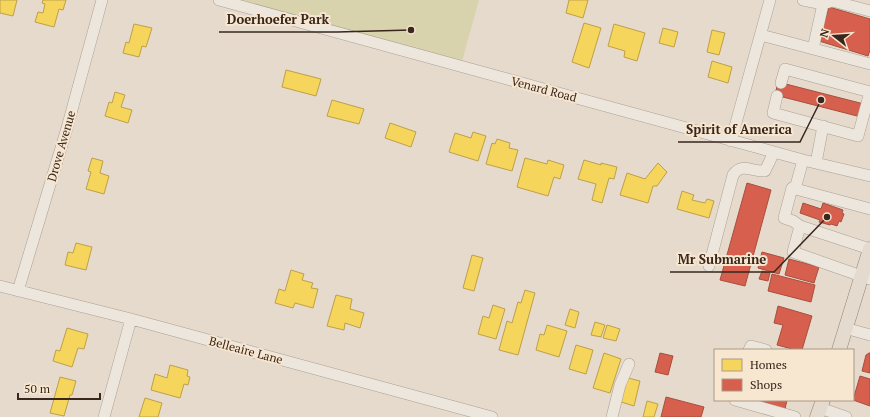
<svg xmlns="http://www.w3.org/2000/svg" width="870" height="417" viewBox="0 0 870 417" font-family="'PT Serif',serif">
<rect width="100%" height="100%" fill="#e5dacb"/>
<path fill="#d8d3ad" d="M240 0H479L462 61Z"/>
<path fill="#f6d55c" stroke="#bda049" d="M0 0H17L13 16 0 13Z
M43 0H66L63 10 59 9 54 27 35 22 38 12 43 13 45 4 42 3Z
M569 0H588L583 18 566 13Z
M584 23 601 28 589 68 572 62Z
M134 24 152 28 146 47 142 46 139 57 123 53 126 42 129 43Z
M614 24 645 33 637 61 624 57 625 51 608 46Z
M663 28 678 32 674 47 659 43Z
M712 30 725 33 719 55 707 52Z
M712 61 732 67 728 83 708 77Z
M286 70 321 79 316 96 282 87Z
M115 92 125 95 121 107 132 110 128 123 105 116 109 102 112 103Z
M332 100 364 109 359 124 327 116Z
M390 123 416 132 411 147 385 138Z
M473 132 486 136 478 161 449 152 455 133 471 138Z
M497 139 510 143 509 148 518 150 512 171 486 164 492 143 495 144Z
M92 158 103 161 100 173 109 176 104 194 86 189 91 172 88 171Z
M525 158 547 164 548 160 564 165 560 179 554 177 548 196 517 187Z
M584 160 601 165V163L617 167 614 179 609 178 602 203 592 200 596 184 578 179Z
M658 163 667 172 657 186H653L648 203 620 195 627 173 645 179Z
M682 191 694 195 692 200 705 203 707 199 714 201 709 218 677 209Z
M76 243 92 247 86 270 65 265 68 252 73 253Z
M472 255 483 258 474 291 463 288Z
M291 270 304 274 302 280 313 283 311 288 318 289 313 308 295 303 293 308 275 303 279 289 285 291Z
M525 290 535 293 518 355 499 350 507 321 512 323 518 302 521 303Z
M336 295 352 299 350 309 364 313 360 328 345 323 344 330 327 326Z
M493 305 505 309 496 339 478 334 483 316 489 318Z
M570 309 579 312 575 328 565 325Z
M595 322 605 325 601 337 591 335Z
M547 325 567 331 559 357 536 350 540 334 544 335Z
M607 325 620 329 616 341 603 338Z
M67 328 88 334 84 349 78 348 72 367 53 361 56 350 60 351Z
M576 345 593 350 586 374 569 369Z
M604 353 621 359 610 393 593 388Z
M170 365 188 370 187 376 190 377 188 385 184 384 180 398 151 390 155 374 167 378Z
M60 377 76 381 72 395H70L64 416 50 413Z
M624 377 640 381 634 406 618 401Z
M145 398 162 403 158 417H139Z
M647 401 658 404 654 417H643Z"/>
<path fill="#d6604d" stroke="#a74f3e" d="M829 7 870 19V50L868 56 819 41Z
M778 82 864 104 861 117 775 95Z
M747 183 771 190 745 286 720 280Z
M803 203 821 209 823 203 843 210 842 213 844 214 841 222 839 221 837 226 831 224 830 225 819 222 820 220 800 213Z
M762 252 784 258 779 274 758 268Z
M789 259 819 267 814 283 785 275Z
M762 271 770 273 768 281 759 279Z
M772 274 815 285 811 302 768 291Z
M778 306 812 316 802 350H796L777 345 783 325 774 323Z
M660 353 673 356 668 375 655 372Z
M869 353H870V373L862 371 866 355Z
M860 376 870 379V406L853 400Z
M666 397 704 407 701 417H661Z
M752 400H787L785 409Z"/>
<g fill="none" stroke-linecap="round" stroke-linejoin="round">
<g stroke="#aa9f95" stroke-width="12">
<path id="minor" d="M219 0 803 160 870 176
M803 0 823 4 813 49
M823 4 832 1 870 11
M761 35 870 64
M781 83 785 69 870 92
M777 96 773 113 858 136 870 92
M731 141 770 0
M816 163 823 126
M795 189 803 160
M800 226 793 252 870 279
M870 249 800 226 793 221 784 218 792 188 870 209
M709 266 733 175C742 162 751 172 765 171L774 152
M0 286 131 319 492 417
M18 291 67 128 102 0
M845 328 870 335
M749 350 751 346 766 350
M735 400 795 417
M820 408 846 417
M104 417 131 319
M612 417 620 385 629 364"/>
</g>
<g stroke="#8f857b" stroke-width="15">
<path id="major" d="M839 350 870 249
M817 417 823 400"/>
</g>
<use href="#minor" stroke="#ede6dd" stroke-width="11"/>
<use href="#major" stroke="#e4dbce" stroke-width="14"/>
</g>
<g text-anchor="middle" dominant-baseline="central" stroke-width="4" stroke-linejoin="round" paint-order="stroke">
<g font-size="12" fill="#39261c" stroke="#f7e6d0">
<text transform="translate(544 89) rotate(15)">Venard Road</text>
<text transform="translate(61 146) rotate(-74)">Drove Avenue</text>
<text transform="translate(246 350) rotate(15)">Belleaire Lane</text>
</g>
</g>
<path fill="none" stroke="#39261c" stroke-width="1.5" d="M411 30L337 32H219M821 100L800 142H678M827 217L774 272H670"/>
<g fill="#39261c" stroke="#f7e6d0" stroke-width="1.5">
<circle cx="411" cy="30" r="4"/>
<circle cx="821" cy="100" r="4"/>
<circle cx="827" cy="217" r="4"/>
</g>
<g font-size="13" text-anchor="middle" font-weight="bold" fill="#39261c" stroke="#f7e6d0" stroke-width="4" stroke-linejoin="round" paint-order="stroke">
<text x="278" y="24">Doerhoefer Park</text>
<text x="739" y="134">Spirit of America</text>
<text x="722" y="264">Mr Submarine</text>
</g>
<rect x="714" y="349" width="140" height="52" fill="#f7e6d0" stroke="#ab9988"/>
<rect x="722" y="359" width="20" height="12" fill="#f6d55c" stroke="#ab9988"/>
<text x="750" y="369" font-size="12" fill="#39261c">Homes</text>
<rect x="722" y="379" width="20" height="12" fill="#d6604d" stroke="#ab9988"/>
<text x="750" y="389" font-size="12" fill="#39261c">Shops</text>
<g transform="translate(834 36) rotate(287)" stroke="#f7e6d0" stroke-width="3" paint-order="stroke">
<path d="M0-3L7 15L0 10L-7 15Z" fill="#39261c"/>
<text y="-6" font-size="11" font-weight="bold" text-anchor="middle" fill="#39261c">N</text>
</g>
<path d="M18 393v6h82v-6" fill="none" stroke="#39261c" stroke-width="2"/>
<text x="24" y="393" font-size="12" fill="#39261c" stroke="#f7e6d0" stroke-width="3" paint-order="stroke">50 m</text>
</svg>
